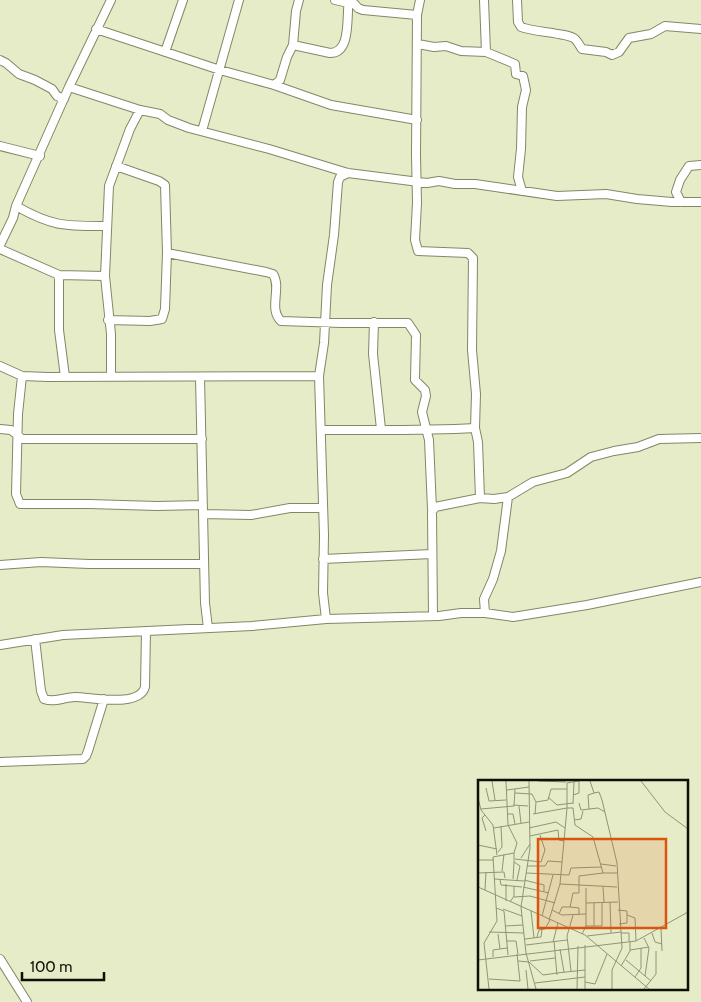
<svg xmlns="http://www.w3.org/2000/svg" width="701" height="1002" viewBox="0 0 701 1002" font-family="Cabin,sans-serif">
<rect width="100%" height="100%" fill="#e5ecc7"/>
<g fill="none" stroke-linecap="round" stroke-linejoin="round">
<g stroke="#828866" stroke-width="10">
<path id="minor" d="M335 0 348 3
M351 0 358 8 363 10 417 15
M420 0 417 15 416 155 417 203 415 240 418 251 468 253 473 258 472 350 476 394 475 428 478 442 480 498
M484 0 486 52 515 64 516 74 523 76 526 90 522 107 521 149 518 177 522 191
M517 0 518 22 521 27C533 32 568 33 575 39 578 42 580 46 582 49L606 52 612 55 619 52 629 38 651 34 665 26 701 29
M96 29 220 70 274 85 331 105 417 120
M418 44 434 47 446 46 461 51 486 52
M293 45 330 53C352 53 346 15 349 0
M165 52 183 0
M0 60 6 63 19 74 35 80 52 89 57 96 64 99
M274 85 280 80 287 57 293 45 296 11 299 0
M69 87 140 110 160 114 168 120 189 128 269 149 348 173 427 183 439 181 455 184H475L557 196 606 194 637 199 672 202H701
M202 131 239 0
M0 146 40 156
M116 166 159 181 165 185 167 253 266 272 273 274C282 288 268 309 281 321L341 323H408L416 335 415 380 425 390 426 396 422 412 429 440 432 509
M681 202 676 192 680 180 689 166 701 165
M16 206C53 227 65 226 107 226
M0 245 13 218 16 206 69 87 111 0
M0 249 59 275 105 276
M59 275V330L65 377
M108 320 150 321 162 319 165 309 167 253
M374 322 373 354 381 429
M0 366 22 376 48 377 319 376
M22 376 18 414 16 494 20 504H89L157 506 203 505
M111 376V334L105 276 109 186 130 129 140 110
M200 377 205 603 208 628
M0 429 11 430 19 436
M322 430C373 430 424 431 475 428
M19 439H202
M203 514 251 515 290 508H323
M323 559 432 554
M0 565 41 562 89 564H204
M485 613 484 599 493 579 501 551 508 497
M433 616 432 512 435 507 480 498 494 499 508 497 533 482 567 473 591 457 614 451 638 447 659 439 701 438
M326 619 323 593 324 535 319 376 324 343 327 285 334 235 338 182 340 177 348 173
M35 639 41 691 44 699C55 703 65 697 75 697 92 697 139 708 145 687L146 631
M0 645 63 635 252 626 326 619 439 616 461 613H485L513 617 587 605 701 582
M0 762 83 759 86 756 88 751 104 699
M0 959 27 1002"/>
</g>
<use href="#minor" stroke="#fff" stroke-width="8"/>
</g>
<g transform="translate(478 780)">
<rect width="210" height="210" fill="#e5ecc7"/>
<path fill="none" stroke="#8f9479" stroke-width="1" d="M14 1 17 20M51 1 52 68 43 127 48 173 58 209M60 1 88 2M101 1 89 3V28H95L97 45 115 57 125 93H139M112 1 116 13 121 12 124 20 139 83 144 168 134 190V209M163 1 187 32 210 49M8 8 11 21 28 20M29 10 51 7M37 13 54 14 58 22M95 15 101 13V1M70 17 79 25 95 23M0 18 3 30 15 45 19 75M101 23 103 30 120 28 127 32M95 24 96 2M35 25 50 26M41 26 43 43M3 29 36 26 37 9M111 29 110 15 116 13M29 34H35L37 44M55 34 89 28M57 34 58 22 70 20 73 9H89M7 35 4 38 8 51M96 40 103 39 105 31M16 48 51 42M51 48 78 42 87 48M52 56 80 50 81 60 86 61M0 65 19 69M20 72 24 67 23 46M36 73V82L42 86 39 100M43 78 52 64M37 79 63 82 67 70 62 55M0 80H16M123 84 138 86M49 86H67L70 81 84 82M24 91 26 74M0 93 26 92 27 98M48 93 91 95 93 88 124 87M16 99 46 101M22 99 23 105 44 107M35 99 36 82M46 100 66 105V111M28 104V121M82 104 139 107M0 107 107 155 171 209M45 107 71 113M125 107 126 122M7 110 8 92M36 117 52 116 77 123M32 122 36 116V106M132 122 133 153M108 123 140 122M92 127 101 128V135M18 128 26 131 30 175M25 129 44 136M74 130 84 135 108 134M140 130 149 131V143L141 144M53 131 56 158M81 134 84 127H92L95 113H101V96L125 93M149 135 157 138 158 161M64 136 75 95M71 140 82 104 89 28M27 146 45 145M108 146H124V122M116 146V123M183 148 184 171M11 152 46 153M143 153H151V161M174 153 177 162 184 164M20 154 22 169M104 154 108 146V108M109 156 143 152M59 157 61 150 67 149 72 140M166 158 171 168 167 196M47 159 63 157 64 149M28 161H38L40 174M76 161 79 195M75 162 80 143M48 165 89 160M82 169 86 192M152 170 171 167M15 177V170L29 168M0 180 158 161 210 132M148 180 173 201M40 181 51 182 65 195 79 193M52 181 77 178M143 186 152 171V161M48 190 50 209M93 191 89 156 95 135M79 193 107 190M157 197 163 188V168M11 199 42 201 39 174M107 202 117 204 129 174M57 203 107 197M11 209 6 163 19 141 15 77 36 73 39 63 30 45 28 1M99 209 100 166M107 209V165M166 209 178 194V171"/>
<path fill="#dd550c" fill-opacity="0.15" stroke="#dd550c" stroke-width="2.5" d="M60 59H188V148H60Z"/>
<rect width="210" height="210" fill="none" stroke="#0e1004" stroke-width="2.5"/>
</g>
<path d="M22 972v8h82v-8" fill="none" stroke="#0e1004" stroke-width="2.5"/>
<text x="30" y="972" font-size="15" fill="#0e1004" stroke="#e5ecc7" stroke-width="4" paint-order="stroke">100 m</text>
</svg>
